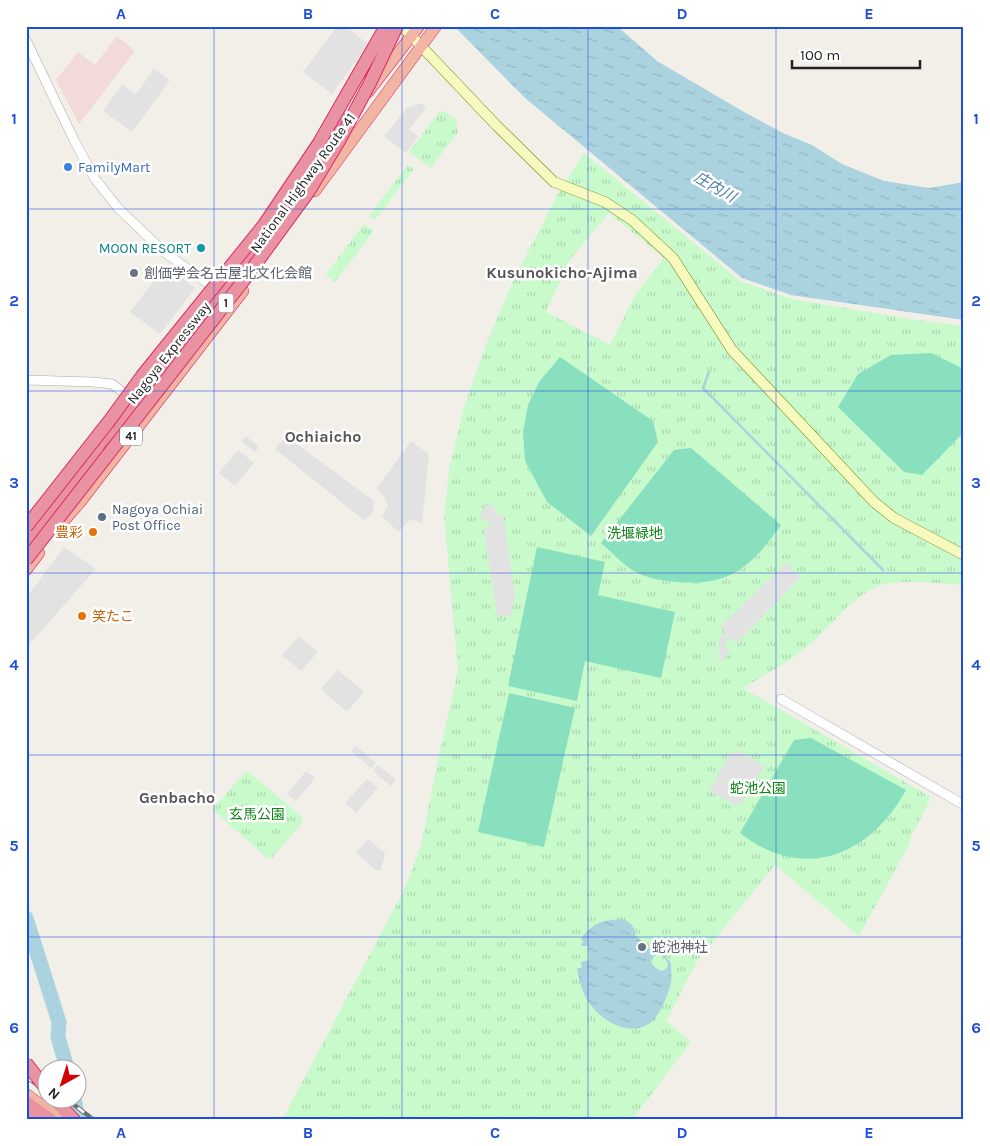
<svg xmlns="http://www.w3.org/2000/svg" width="990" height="1146" viewBox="0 0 990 1146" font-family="Karla,'Noto Sans JP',sans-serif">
<defs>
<pattern id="park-tufts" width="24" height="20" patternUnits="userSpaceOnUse" patternTransform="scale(1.25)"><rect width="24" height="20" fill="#c8facc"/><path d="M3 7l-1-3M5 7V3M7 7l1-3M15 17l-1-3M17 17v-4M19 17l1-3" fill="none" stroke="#acd6af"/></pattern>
<pattern id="water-ripples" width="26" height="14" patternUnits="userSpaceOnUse" patternTransform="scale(1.25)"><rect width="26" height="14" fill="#aad3df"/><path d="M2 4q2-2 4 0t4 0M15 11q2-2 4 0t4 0" fill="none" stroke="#92b5bf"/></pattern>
</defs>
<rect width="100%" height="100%" fill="#f2efe9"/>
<path fill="#f2dad9" d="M117 36 135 51 79 124 56 80 78 52 95 65Z"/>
<path fill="url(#park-tufts)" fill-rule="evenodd" d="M444 111 456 120 458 132 431 168 409 152 439 112Z
M584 153 740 281 792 299 916 320 964 326V585C940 584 897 578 876 587 849 599 832 626 810 644 790 662 766 674 743 688L929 796 930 800 909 840 911 841 859 936 775 865 698 960 666 1021 691 1042 632 1120H282L403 892 421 846 436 769 458 671 444 516 449 470 463 410 488 339 515 277 560 190ZM609 213 664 258 635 295 610 345 546 312 569 261Z
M408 165 414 169 375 220 369 216Z
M364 224 374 231 335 282 326 274Z
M245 772H249L302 817 303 822 272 858H267L214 811 213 809Z"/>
<path fill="#88e0be" d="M931 353 964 369V432L922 475 904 472 838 407 858 374 891 355Z
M560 357 653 421 658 442 591 536 547 502 525 461 523 432 528 405 539 382Z
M691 448 781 525C752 566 730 587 677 582 665 581 651 579 640 574 625 568 613 553 601 543L674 450Z
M537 547 605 562 598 595 675 612 661 678 585 661 577 701 508 686Z
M509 693 575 708 544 847 478 832Z
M811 738 906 790C870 856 803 883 740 833L794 740Z"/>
<path fill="#e2e2e2" d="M337 26H345L368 44 332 94 303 72Z
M154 69 170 80 132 132 103 111 122 85 136 94Z
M421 103 426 107 409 130 418 136 406 153 384 136 407 108Z
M166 265 195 288 160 334 130 312Z
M246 436 259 447 255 452 241 441Z
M286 436 374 501 373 511 365 521 275 449Z
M411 441 429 454 422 524 410 519 399 532 382 517 388 506 384 496 376 489Z
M238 450 254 463 235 486 219 473Z
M485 505 495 506 497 515 503 514 515 595 511 616H497L484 529 490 528 488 519H479Z
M64 547 96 569 26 648V598Z
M786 563 801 577 737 643 730 637 725 644 726 648 730 651 722 661 719 659V640L725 632 720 627Z
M299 636 318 652 301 671 282 655Z
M338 670 364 692 347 712 321 689Z
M356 746 376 763 371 768 351 751Z
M736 750 764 766 742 803 736 805 709 791 730 754Z
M378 765 396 780 391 786 373 771Z
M306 771 315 778 296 801 287 794Z
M367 779 378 788 356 813 345 803Z
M368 839 385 853 381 870H376L356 853Z"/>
<path fill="url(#water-ripples)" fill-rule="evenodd" d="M454 26H617L657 61 744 112 783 133 812 145 842 164 884 181 929 188 964 182V320L791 295 742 278 525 98Z
M623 919 630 923 635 930V935L650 949 665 956 671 963C671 969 672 976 671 982 669 994 658 1020 647 1025 625 1037 596 1017 586 998 581 989 579 978 577 968H582L581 962 589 960 588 946H581L583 941 581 939C593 922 603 920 623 919ZM659 954C667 958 673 968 661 971L654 967 651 962 654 956Z"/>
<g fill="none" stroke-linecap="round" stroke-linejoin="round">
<path stroke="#aad3df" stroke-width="2.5" d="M709 372 703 388 883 570"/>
<path stroke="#aad3df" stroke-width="15" d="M26 918 59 1022 58 1037 67 1068
M74 1098 78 1120"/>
<g stroke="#a9a9a9" stroke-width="10">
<path id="tertiary" d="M26 40 74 140 95 179 119 209 163 251 210 285
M26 380 93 382 112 384 124 393
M781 699 964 805"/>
</g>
<g stroke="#707d05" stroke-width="11">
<path id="secondary" d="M402 26 496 125 554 182 605 202 632 220 673 258 732 350 874 502 894 518 964 555"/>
</g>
<g stroke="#dc2a67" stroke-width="12">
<path id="trunk" d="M368 92 419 26
M315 191 436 26
M62 523 81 501 243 291
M26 570 39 553
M26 1094 62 1120"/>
</g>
<g stroke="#dc2a67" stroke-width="14">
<path id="motorway" d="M111 448 126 415 243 265 319 160 346 120
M26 542 96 451 108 426
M53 1098 74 1120
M26 1102 51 1120
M26 1115 32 1120"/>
</g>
<use href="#tertiary" stroke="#fff" stroke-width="9"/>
<use href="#secondary" stroke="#f7fabf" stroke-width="10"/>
<use href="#trunk" stroke="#f2b4a3" stroke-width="11"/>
<use href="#motorway" stroke="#e892a2" stroke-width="12"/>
<g stroke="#707070" stroke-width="4.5">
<path id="rail" d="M26 1077 48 1092
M65 1098 94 1120"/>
</g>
<use href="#rail" stroke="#fff" stroke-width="2.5" stroke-dasharray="8" stroke-linecap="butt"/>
<g stroke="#dc2a67" stroke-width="14" stroke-linecap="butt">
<path id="motorway-bridge" d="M26 527 110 420 142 376 264 225 319 143 386 26
M26 560 244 280 309 191 339 141 370 83 397 26
M26 1063 48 1091"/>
</g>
<use href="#motorway-bridge" stroke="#e892a2" stroke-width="12"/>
</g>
<path fill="none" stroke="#1d4ed8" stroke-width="1" stroke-opacity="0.55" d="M214 26V1120M402 26V1120M588 26V1120M776 26V1120M26 209H964M26 391H964M26 573H964M26 755H964M26 937H964"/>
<circle fill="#3f7fe0" stroke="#fff" stroke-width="2" cx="68" cy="167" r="5"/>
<circle fill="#0f9aa8" stroke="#fff" stroke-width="2" cx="201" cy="248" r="5"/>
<g fill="#6b7280" stroke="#fff" stroke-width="2">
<circle cx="134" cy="273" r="5"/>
<circle cx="642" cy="947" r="5"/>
</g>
<circle fill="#5c6f8a" stroke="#fff" stroke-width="2" cx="102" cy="517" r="5"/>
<g fill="#e8710a" stroke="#fff" stroke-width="2">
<circle cx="93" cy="532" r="5"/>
<circle cx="82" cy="616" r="5"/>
</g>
<g text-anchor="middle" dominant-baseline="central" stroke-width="5" stroke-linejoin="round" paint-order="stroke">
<g fill="#fff" stroke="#646464" stroke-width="1">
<rect x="218.5" y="293.5" width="15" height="19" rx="4"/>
<rect x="120" y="426.5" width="22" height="19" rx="4"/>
</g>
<g font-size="12" font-weight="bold" fill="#222">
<text x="226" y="303">1</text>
<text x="131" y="436">41</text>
</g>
<g font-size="14" fill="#366cbe" stroke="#fff" text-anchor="start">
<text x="78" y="167">FamilyMart</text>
</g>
<g font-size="14" fill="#222" stroke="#fff">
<text transform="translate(303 183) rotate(-54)">National Highway Route 41</text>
<text transform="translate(169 353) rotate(-52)">Nagoya Expressway</text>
</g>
<g font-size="14" fill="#0d838f" stroke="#fff" text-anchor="end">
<text x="191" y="248">MOON RESORT</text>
</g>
<g font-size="14" fill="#5b616d" stroke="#fff" text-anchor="start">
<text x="144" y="273">創価学会名古屋北文化会館</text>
<text x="652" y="947">蛇池神社</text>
</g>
<g font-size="14" fill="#4e5e75" stroke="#fff" text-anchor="start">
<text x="112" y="509">Nagoya Ochiai<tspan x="112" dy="16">Post Office</tspan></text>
</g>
<g font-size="14" fill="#c56008" stroke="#fff" text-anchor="end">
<text x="83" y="532">豊彩</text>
<text x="92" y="616" text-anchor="start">笑たこ</text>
</g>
<g font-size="14" fill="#0c8416" stroke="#fff">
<text x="635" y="533">洗堰緑地</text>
<text x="758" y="788">蛇池公園</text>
<text x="257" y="814">玄馬公園</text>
</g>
<g font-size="15" font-style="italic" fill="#4a7aab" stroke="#fff">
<text transform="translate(715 187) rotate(30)">庄内川</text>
</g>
<g font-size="16" font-weight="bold" fill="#555" stroke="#fff">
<text x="562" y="272">Kusunokicho-Ajima</text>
<text x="323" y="436">Ochiaicho</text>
<text x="177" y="797">Genbacho</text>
</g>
</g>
<rect width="990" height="1146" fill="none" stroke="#ffffff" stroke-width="55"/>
<g transform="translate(62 1084) rotate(219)"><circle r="24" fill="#ffffff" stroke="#a7a7a7"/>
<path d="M0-4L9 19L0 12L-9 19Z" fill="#d40000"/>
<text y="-8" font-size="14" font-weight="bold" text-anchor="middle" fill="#222222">N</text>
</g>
<path d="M792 60v8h128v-8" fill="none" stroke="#222222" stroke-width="2.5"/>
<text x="800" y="60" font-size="15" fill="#222222" stroke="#ffffff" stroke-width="4" paint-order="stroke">100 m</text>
<rect x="28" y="28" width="934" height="1090" fill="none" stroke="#1d4ed8" stroke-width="2"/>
<g font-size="16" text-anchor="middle" font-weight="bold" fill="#1d4ed8">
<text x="121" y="19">A</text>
<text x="308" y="19">B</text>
<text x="495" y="19">C</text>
<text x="682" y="19">D</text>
<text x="869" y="19">E</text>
<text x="14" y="124">1</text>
<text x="976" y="124">1</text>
<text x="14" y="306">2</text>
<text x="976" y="306">2</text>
<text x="14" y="488">3</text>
<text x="976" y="488">3</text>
<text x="14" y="670">4</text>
<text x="976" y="670">4</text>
<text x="14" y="851">5</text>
<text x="976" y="851">5</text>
<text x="14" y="1033">6</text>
<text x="976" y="1033">6</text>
<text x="121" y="1138">A</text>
<text x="308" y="1138">B</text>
<text x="495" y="1138">C</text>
<text x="682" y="1138">D</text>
<text x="869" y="1138">E</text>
</g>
</svg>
